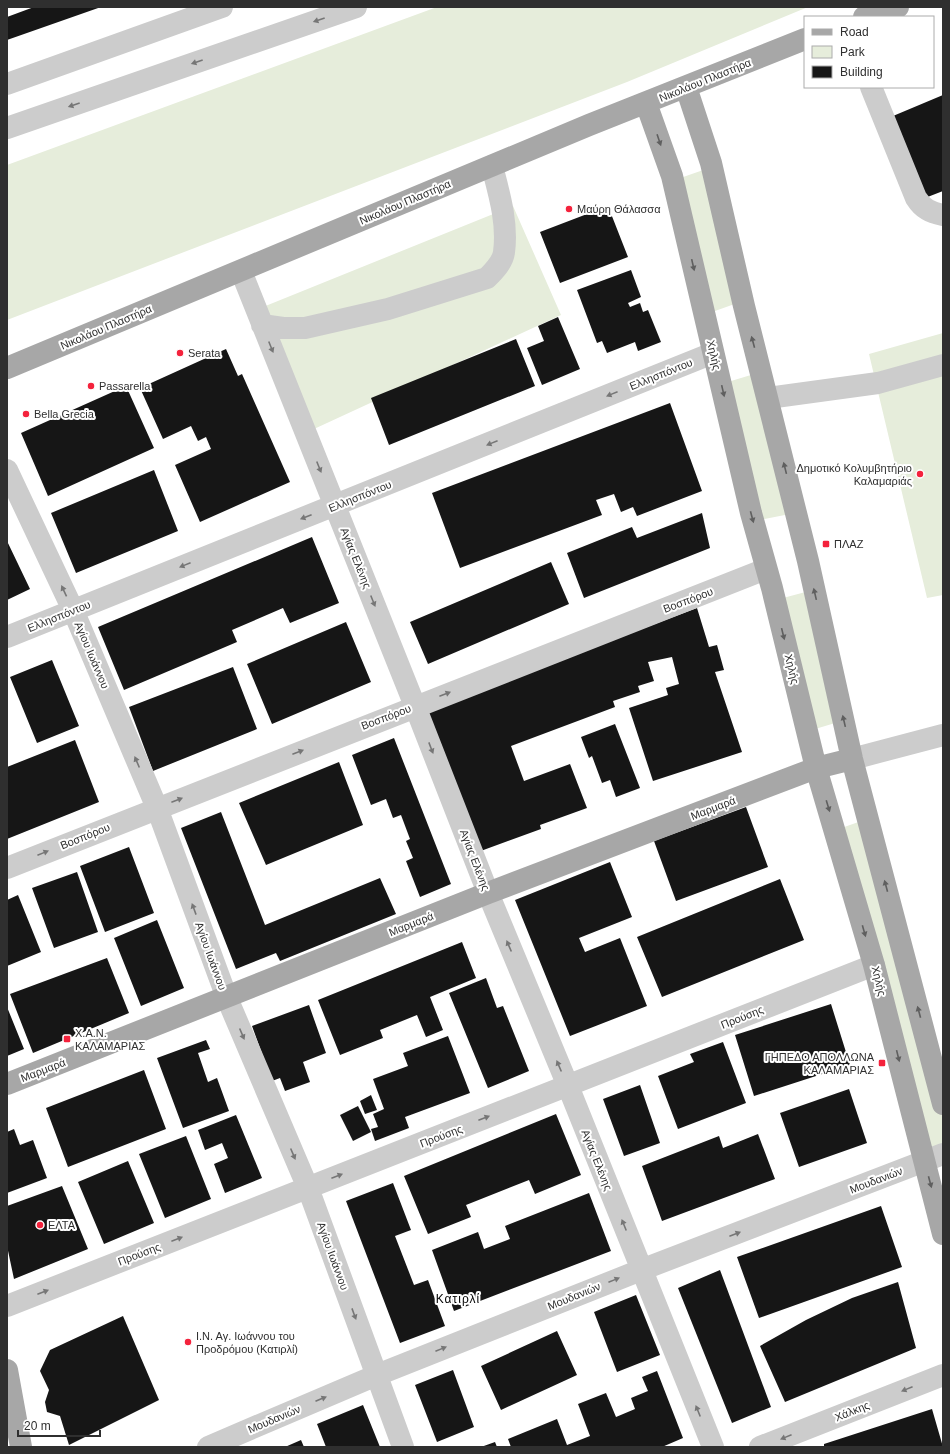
<svg xmlns="http://www.w3.org/2000/svg" width="950" height="1454" viewBox="0 0 950 1454" font-family="Arial,sans-serif">
<rect width="100%" height="100%" fill="#fff"/>
<path fill="#e6eddb" d="M437 7H808L627 82 7 320V165Z
M709 168 743 301 701 316 666 183Z
M513 206 561 315 314 429 263 307Z
M943 333V595L927 598 869 354Z
M767 370 795 513 750 522 718 385Z
M813 590 845 720 802 733 768 602Z
M870 818 943 1101V1152L924 1159 827 833Z"/>
<path fill="#161616" d="M34 7H101L7 40V17Z
M943 95V191L925 198 893 116Z
M608 206 628 257 560 283 540 232Z
M631 270 641 297 628 303 630 307 640 303 643 312 648 310 661 342 638 351 635 342 607 353 602 341 597 343 577 290Z
M558 317 580 369 542 385 527 348 544 341 538 326Z
M516 339 535 386 389 445 371 398Z
M226 349 238 376 242 374 290 482 200 522 175 465 211 449 206 437 198 441 191 426 163 439 140 388Z
M126 386 154 448 48 496 21 433Z
M670 403 702 491 637 516 633 507 621 512 614 494 596 500 602 515 460 568 432 493Z
M154 470 178 531 76 573 51 513Z
M702 513 710 548 584 598 567 553 632 527 637 538Z
M312 537 339 603 290 623 283 608 232 630 237 642 124 690 98 627Z
M7 541 30 589 7 600Z
M551 562 569 604 428 664 410 622Z
M697 608 709 647 717 645 724 670 715 672 742 752 653 781 629 708 668 695 666 688 679 684 672 657 648 662 654 681 638 686 640 692 613 701 615 707 511 746 524 781 570 764 587 808 540 825 541 829 478 852 425 711Z
M346 622 371 682 272 724 247 664Z
M52 660 79 726 37 743 10 677Z
M233 667 257 729 153 771 129 707Z
M615 724 640 788 616 797 610 780 602 783 592 756 589 758 581 737Z
M394 738 451 884 420 897 406 861 413 858 406 841 410 839 401 815 393 818 386 799 371 805 352 755Z
M75 740 99 802 7 839V767Z
M339 762 363 825 266 865 239 803Z
M746 807 768 867 676 901 654 841Z
M221 812 265 925 380 878 396 914 280 961 276 953 236 969 181 828Z
M129 847 154 913 105 932 80 866Z
M610 862 632 917 579 938 585 952 620 938 647 1006 570 1036 515 900Z
M77 872 98 932 54 948 32 888Z
M780 879 804 940 662 997 637 937Z
M18 895 41 952 7 966V900Z
M157 920 184 988 141 1006 114 938Z
M462 942 476 978 430 997 443 1030 426 1037 417 1015 380 1030 383 1038 340 1055 318 1000Z
M107 958 129 1013 33 1053 10 994Z
M486 978 497 1008 503 1006 529 1071 488 1088 449 993Z
M831 1004 850 1065 754 1096 735 1035Z
M309 1005 326 1053 303 1062 310 1082 285 1091 280 1078 272 1081 252 1026Z
M7 1007 24 1049 7 1056Z
M448 1036 470 1093 405 1117 409 1128 375 1141 371 1129 378 1127 373 1114 384 1109 373 1079 408 1066 403 1053Z
M206 1040 210 1049 198 1053 208 1082 217 1078 229 1111 183 1128 157 1058Z
M723 1042 746 1103 678 1129 658 1076 694 1062 690 1054Z
M144 1070 166 1129 68 1167 46 1108Z
M640 1085 660 1143 624 1156 603 1099Z
M849 1089 867 1143 799 1167 780 1113Z
M371 1095 377 1110 365 1114 360 1101Z
M358 1106 371 1132 353 1141 340 1115Z
M556 1114 581 1175 535 1194 529 1180 466 1205 471 1217 428 1234 404 1176Z
M236 1115 262 1178 225 1193 214 1164 228 1158 222 1143 205 1150 198 1130Z
M14 1129 20 1145 33 1140 47 1178 7 1193V1132Z
M758 1134 775 1179 662 1221 642 1166 719 1136 723 1148Z
M186 1136 211 1199 165 1218 139 1154Z
M128 1161 154 1223 104 1244 78 1182Z
M393 1183 411 1230 395 1236 414 1285 428 1280 445 1326 400 1343 346 1201Z
M62 1186 88 1249 14 1279 7 1246V1206Z
M589 1193 611 1251 454 1311 432 1250 478 1232 484 1249 510 1239 505 1226Z
M881 1206 902 1267 759 1318 737 1257Z
M720 1270 771 1407 732 1423 678 1288Z
M898 1282 916 1348 785 1402 760 1346 806 1320 852 1298Z
M636 1295 660 1355 617 1372 594 1312Z
M123 1316 159 1400 69 1445 60 1416 47 1412 45 1402 49 1390 40 1371 50 1350Z
M557 1331 577 1375 501 1410 481 1366Z
M453 1370 474 1427 437 1442 415 1385Z
M657 1371 683 1438 662 1447H511L508 1439 557 1419 567 1445 590 1436 578 1404 606 1393 616 1417 635 1409 631 1398 648 1391 642 1377Z
M363 1405 380 1447H326L317 1424Z
M932 1409 943 1447H824V1444Z
M301 1440 304 1447H285Z
M495 1442 497 1447H481Z"/>
<g fill="none" stroke-linecap="round" stroke-linejoin="round">
<path stroke="#ccc" stroke-width="22" d="M7 84 222 7
M871 87 916 198C923 209 930 212 943 215
M7 128 356 7
M241 271 415 706 488 893 568 1086 713 1447
M262 325 283 328H305L388 309 487 278C494 271 503 262 504 252 508 223 499 193 492 166
M768 398 878 383 943 365
M7 470 73 610 157 808 227 998 308 1188 403 1447
M7 637 713 353
M852 759 943 735
M7 868 766 569
M7 1306 874 965
M208 1447 377 1375 641 1270 943 1154
M760 1447 943 1375"/>
<path stroke="#a7a7a7" stroke-width="22" d="M864 17 898 7
M686 87 711 163 744 306 808 561 852 759 943 1104
M646 103 672 176 751 513 772 588 816 768 874 965 943 1234
M7 368 589 125 805 39
M7 1084 488 893 816 768 852 759
M7 1370 21 1447"/>
</g>
<defs><path id="oneway-solid" d="M-6-.8H1V-3.2L6.5 0L1 3.2V.8H-6Z"/></defs>
<g fill="#767676">
<use href="#oneway-solid" transform="translate(319 20) rotate(161)"/>
<use href="#oneway-solid" transform="translate(197 62) rotate(161)"/>
<use href="#oneway-solid" transform="translate(74 105) rotate(161)"/>
<use href="#oneway-solid" transform="translate(271 347) rotate(68)"/>
<use href="#oneway-solid" transform="translate(612 394) rotate(158)"/>
<use href="#oneway-solid" transform="translate(492 443) rotate(158)"/>
<use href="#oneway-solid" transform="translate(319 467) rotate(68)"/>
<use href="#oneway-solid" transform="translate(306 517) rotate(159)"/>
<use href="#oneway-solid" transform="translate(185 565) rotate(158)"/>
<use href="#oneway-solid" transform="translate(64 591) rotate(-115)"/>
<use href="#oneway-solid" transform="translate(373 601) rotate(68)"/>
<use href="#oneway-solid" transform="translate(445 694) rotate(-21)"/>
<use href="#oneway-solid" transform="translate(431 748) rotate(69)"/>
<use href="#oneway-solid" transform="translate(298 752) rotate(-21)"/>
<use href="#oneway-solid" transform="translate(137 762) rotate(-113)"/>
<use href="#oneway-solid" transform="translate(177 800) rotate(-21)"/>
<use href="#oneway-solid" transform="translate(43 853) rotate(-22)"/>
<use href="#oneway-solid" transform="translate(194 909) rotate(-110)"/>
<use href="#oneway-solid" transform="translate(509 946) rotate(-113)"/>
<use href="#oneway-solid" transform="translate(242 1034) rotate(67)"/>
<use href="#oneway-solid" transform="translate(559 1066) rotate(-113)"/>
<use href="#oneway-solid" transform="translate(484 1118) rotate(-21)"/>
<use href="#oneway-solid" transform="translate(293 1154) rotate(67)"/>
<use href="#oneway-solid" transform="translate(337 1176) rotate(-21)"/>
<use href="#oneway-solid" transform="translate(624 1225) rotate(-112)"/>
<use href="#oneway-solid" transform="translate(735 1234) rotate(-21)"/>
<use href="#oneway-solid" transform="translate(177 1239) rotate(-21)"/>
<use href="#oneway-solid" transform="translate(614 1280) rotate(-22)"/>
<use href="#oneway-solid" transform="translate(43 1292) rotate(-21)"/>
<use href="#oneway-solid" transform="translate(354 1314) rotate(70)"/>
<use href="#oneway-solid" transform="translate(441 1349) rotate(-22)"/>
<use href="#oneway-solid" transform="translate(907 1389) rotate(158)"/>
<use href="#oneway-solid" transform="translate(321 1399) rotate(-23)"/>
<use href="#oneway-solid" transform="translate(698 1411) rotate(-112)"/>
<use href="#oneway-solid" transform="translate(786 1437) rotate(158)"/>
</g>
<g fill="#5f5f5f">
<use href="#oneway-solid" transform="translate(659 140) rotate(71)"/>
<use href="#oneway-solid" transform="translate(693 265) rotate(77)"/>
<use href="#oneway-solid" transform="translate(753 342) rotate(-105)"/>
<use href="#oneway-solid" transform="translate(723 391) rotate(77)"/>
<use href="#oneway-solid" transform="translate(785 468) rotate(-104)"/>
<use href="#oneway-solid" transform="translate(752 517) rotate(75)"/>
<use href="#oneway-solid" transform="translate(815 594) rotate(-103)"/>
<use href="#oneway-solid" transform="translate(783 634) rotate(76)"/>
<use href="#oneway-solid" transform="translate(844 721) rotate(-103)"/>
<use href="#oneway-solid" transform="translate(828 806) rotate(73)"/>
<use href="#oneway-solid" transform="translate(886 886) rotate(-105)"/>
<use href="#oneway-solid" transform="translate(864 931) rotate(74)"/>
<use href="#oneway-solid" transform="translate(919 1012) rotate(-105)"/>
<use href="#oneway-solid" transform="translate(898 1056) rotate(76)"/>
<use href="#oneway-solid" transform="translate(930 1182) rotate(75)"/>
</g>
<g fill="#f4223c" stroke="#fff" stroke-width="1.5">
<circle cx="569" cy="209" r="4"/>
<circle cx="180" cy="353" r="4"/>
<circle cx="91" cy="386" r="4"/>
<circle cx="26" cy="414" r="4"/>
<circle cx="920" cy="474" r="4"/>
<rect x="822" y="540" width="8" height="8" rx="2"/>
<rect x="63" y="1035" width="8" height="8" rx="2"/>
<rect x="878" y="1059" width="8" height="8" rx="2"/>
<circle cx="40" cy="1225" r="4"/>
<circle cx="188" cy="1342" r="4"/>
</g>
<g text-anchor="middle" dominant-baseline="central" stroke-width="4" stroke-linejoin="round" paint-order="stroke">
<g font-size="11" fill="#2f2f2f" stroke="#fff">
<text transform="translate(705 80) rotate(-22)">Νικολάου Πλαστήρα</text>
<text transform="translate(405 202) rotate(-23)">Νικολάου Πλαστήρα</text>
<text transform="translate(106 327) rotate(-23)">Νικολάου Πλαστήρα</text>
<text transform="translate(714 355) rotate(77)">Χηλής</text>
<text transform="translate(661 374) rotate(-22)">Ελλησπόντου</text>
<text transform="translate(360 496) rotate(-22)">Ελλησπόντου</text>
<text transform="translate(356 558) rotate(68)">Αγίας Ελένης</text>
<text transform="translate(688 600) rotate(-21)">Βοσπόρου</text>
<text transform="translate(59 616) rotate(-22)">Ελλησπόντου</text>
<text transform="translate(92 655) rotate(67)">Αγίου Ιωάννου</text>
<text transform="translate(792 669) rotate(76)">Χηλής</text>
<text transform="translate(386 717) rotate(-21)">Βοσπόρου</text>
<text transform="translate(713 808) rotate(-21)">Μαρμαρά</text>
<text transform="translate(85 836) rotate(-22)">Βοσπόρου</text>
<text transform="translate(475 860) rotate(69)">Αγίας Ελένης</text>
<text transform="translate(411 924) rotate(-22)">Μαρμαρά</text>
<text transform="translate(211 956) rotate(70)">Αγίου Ιωάννου</text>
<text transform="translate(879 981) rotate(76)">Χηλής</text>
<text transform="translate(742 1017) rotate(-22)">Προύσης</text>
<text transform="translate(43 1070) rotate(-21)">Μαρμαρά</text>
<text transform="translate(441 1136) rotate(-21)">Προύσης</text>
<text transform="translate(597 1160) rotate(68)">Αγίας Ελένης</text>
<text transform="translate(876 1180) rotate(-21)">Μουδανιών</text>
<text transform="translate(139 1254) rotate(-21)">Προύσης</text>
<text transform="translate(333 1256) rotate(70)">Αγίου Ιωάννου</text>
<text transform="translate(574 1296) rotate(-22)">Μουδανιών</text>
<text transform="translate(852 1411) rotate(-22)">Χάλκης</text>
<text transform="translate(274 1419) rotate(-23)">Μουδανιών</text>
</g>
<g font-size="11" fill="#2f2f2f" stroke="#fff" text-anchor="start">
<text x="577" y="209">Μαύρη Θάλασσα</text>
<text x="188" y="353">Serata</text>
<text x="99" y="386">Passarella</text>
<text x="34" y="414">Bella Grecia</text>
<text x="912" y="468" text-anchor="end">Δημοτικό Κολυμβητήριο<tspan x="912" dy="13">Καλαμαριάς</tspan></text>
<text x="834" y="544">ΠΛΑΖ</text>
<text x="75" y="1033">Χ.Α.Ν.<tspan x="75" dy="13">ΚΑΛΑΜΑΡΙΑΣ</tspan></text>
<text x="874" y="1057" text-anchor="end">ΓΗΠΕΔΟ ΑΠΟΛΛΩΝΑ<tspan x="874" dy="13">ΚΑΛΑΜΑΡΙΑΣ</tspan></text>
<text x="48" y="1225">ΕΛΤΑ</text>
<text x="196" y="1336">Ι.Ν. Αγ. Ιωάννου του<tspan x="196" dy="13">Προδρόμου (Κατιρλί)</tspan></text>
</g>
<g font-size="12" letter-spacing="1" fill="#000" stroke="#fff">
<text x="458" y="1299">Κατιρλί</text>
</g>
</g>
<rect width="950" height="1454" fill="none" stroke="#2f2f2f" stroke-width="16"/>
<rect x="804" y="16" width="130" height="72" fill="#ffffff" stroke="#acacac"/>
<rect x="812" y="29" width="20" height="6" fill="#a7a7a7" stroke="#acacac"/>
<text x="840" y="36" font-size="12" fill="#2f2f2f">Road</text>
<rect x="812" y="46" width="20" height="12" fill="#e6eddb" stroke="#acacac"/>
<text x="840" y="56" font-size="12" fill="#2f2f2f">Park</text>
<rect x="812" y="66" width="20" height="12" fill="#161616" stroke="#acacac"/>
<text x="840" y="76" font-size="12" fill="#2f2f2f">Building</text>
<path d="M18 1430v6h82v-6" fill="none" stroke="#2f2f2f" stroke-width="2"/>
<text x="24" y="1430" font-size="12" fill="#2f2f2f" stroke="#ffffff" stroke-width="3" paint-order="stroke">20 m</text>
</svg>
